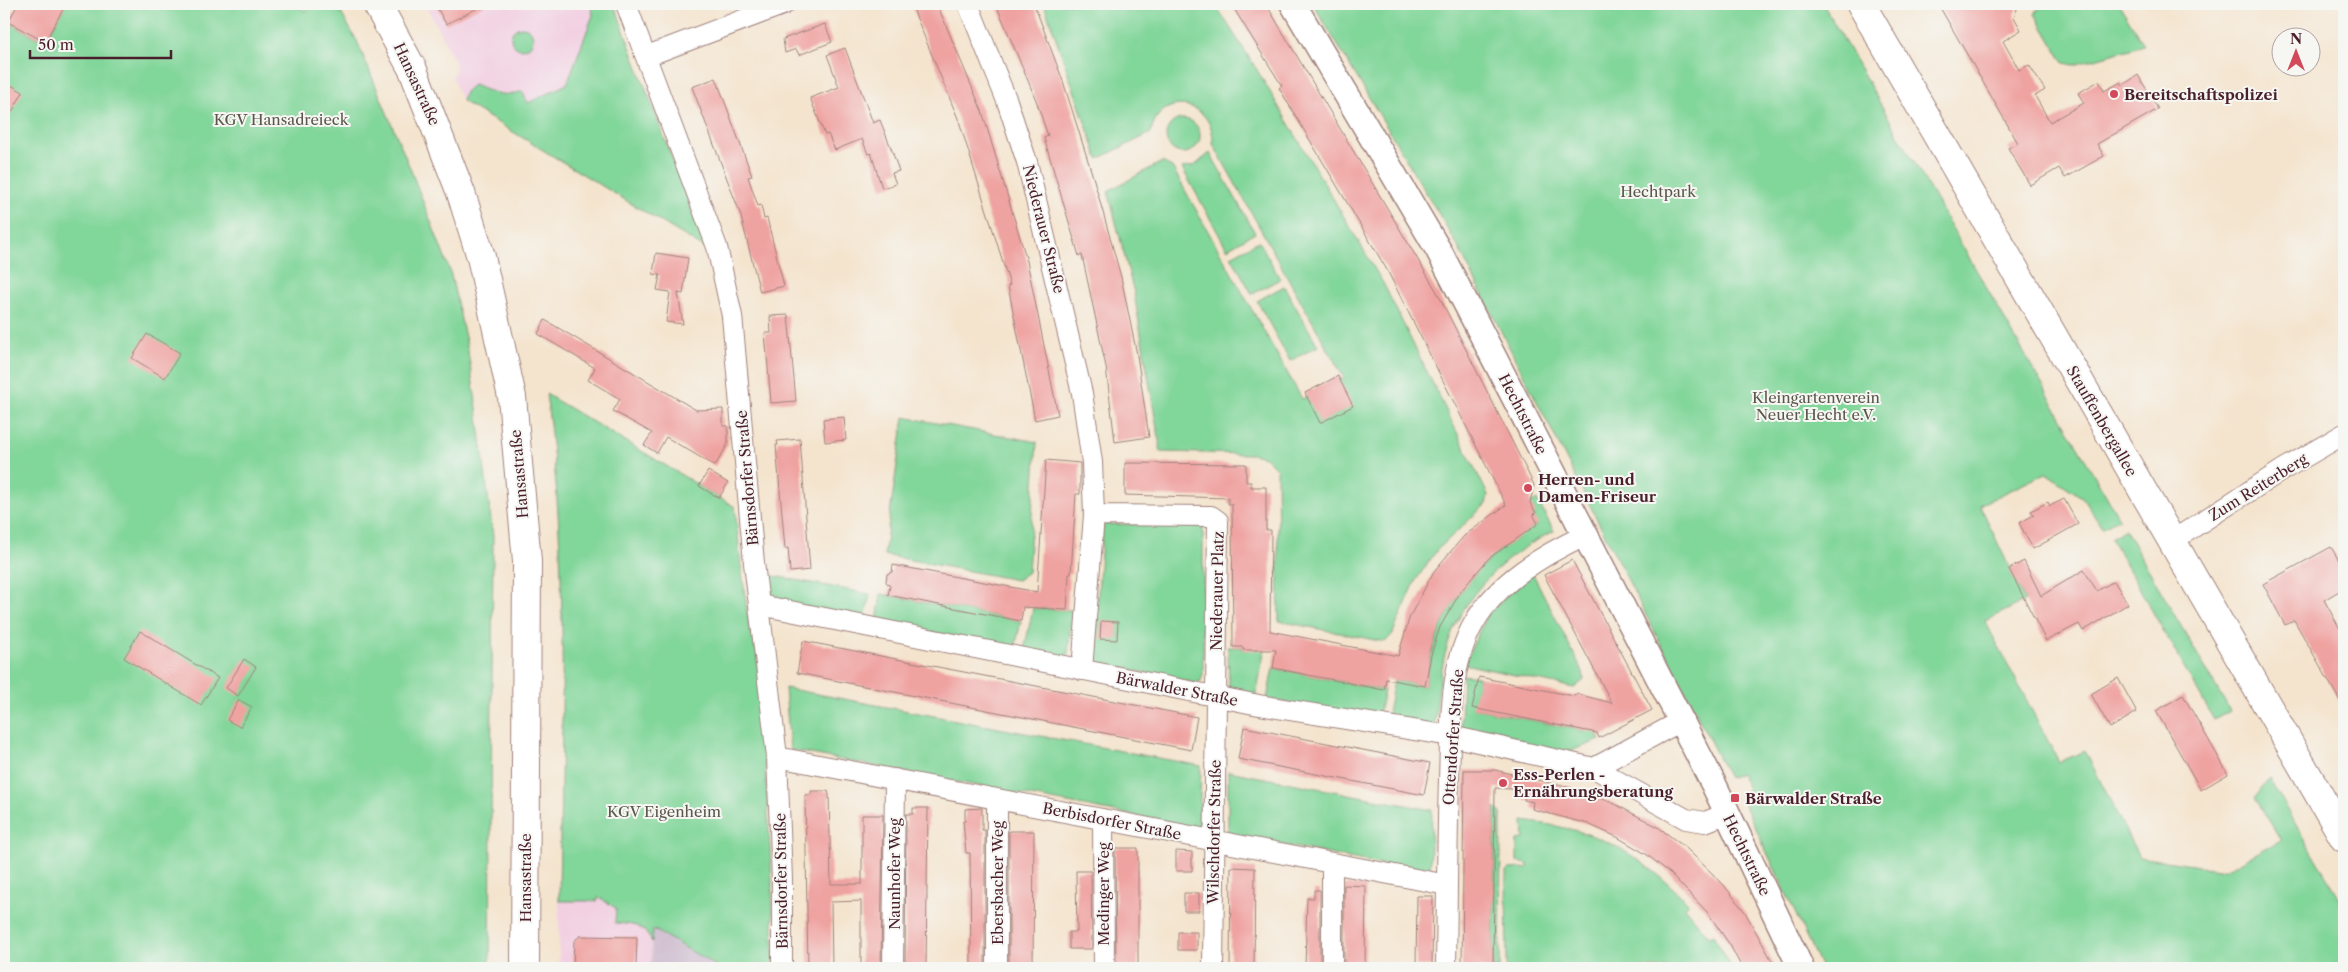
<svg xmlns="http://www.w3.org/2000/svg" width="2348" height="972" viewBox="0 0 2348 972" font-family="'Libre Caslon Text',serif">
<rect width="100%" height="100%" fill="#f6f6f2"/>
<filter id="ink" filterUnits="userSpaceOnUse"><feTurbulence type="fractalNoise" baseFrequency=".02" numOctaves="2"/><feDisplacementMap in="SourceGraphic" scale="10" xChannelSelector="R" yChannelSelector="G"/><feConvolveMatrix kernelMatrix="1 2 1 2 8 2 1 2 1" color-interpolation-filters="sRGB"/></filter>
<filter id="wash" filterUnits="userSpaceOnUse"><feTurbulence type="fractalNoise" baseFrequency=".0096" numOctaves="4" result="noise"/><feDisplacementMap in="SourceGraphic" scale="20" xChannelSelector="R" yChannelSelector="G"/><feGaussianBlur stdDeviation="1.12" result="paint"/><feColorMatrix in="noise" values="0 0 0 0 0 0 0 0 0 0 0 0 0 0 0 0 0 1.4 0 .05"/><feComposite in="paint" operator="in"/></filter>
<g filter="url(#wash)">
<rect width="100%" height="100%" fill="#f4e4ce"/>
<path fill="#f2d0e2" d="M425 4H591L593 15 568 84 528 103 514 95H502L473 85 465 92 462 101 452 78 456 68 455 62Z
M597 897 616 908V923L633 925 645 929 652 942 651 968H559V901H596Z"/>
<path fill="#cfbed0" d="M652 929 720 968H651Z"/>
<path fill="#81d69a" stroke="#667a62" d="M66 4H293L306 11 310 4H336L357 41 410 168 450 271 467 346 477 408 493 536 490 968H4V20L45 42Z
M591 4H614L706 249 462 101 465 92 473 85C490 91 505 99 522 91L528 103 567 84 593 15Z
M1044 4H1215L1257 70 1383 283 1488 495 1486 504 1437 550 1416 580 1392 635 1385 642 1279 621 1277 469 1265 457 1251 454 1161 452 1134 293 1108 191 1162 162 1172 167 1302 399 1344 378 1213 144C1215 98 1157 91 1151 133L1098 159Z
M1313 4H1823L2119 518 2102 528 2083 498 2046 473 1980 505 2025 601 1985 621 2059 762 2085 751 2139 857 2225 870 2281 840 2255 798 2269 779 2344 907V968H1821L1740 795 1749 790 1740 773 1729 778 1455 241Z
M2041 4H2119L2144 45 2074 65 2064 63 2035 14Z
M511 38a11 11 0 1 1 22 0a11 11 0 1 1-22 0Z
M1166 136a17 17 0 1 1 34 0a17 17 0 1 1-34 0Z
M1210 153 1255 233 1227 249 1182 168 1194 166Z
M1259 241 1280 279 1252 294 1231 256Z
M1284 286 1318 346 1290 361 1257 301Z
M546 394 735 507 741 565 750 632 756 648 761 698 772 880 774 968H720L653 929 652 942C642 924 635 925 615 923L616 908 598 897 597 901H559C561 732 570 562 546 394Z
M904 417 1037 442 1028 572 1017 580 884 555Z
M1537 500 1554 531C1509 553 1470 587 1451 635 1440 664 1438 697 1434 728L1387 719 1394 680 1425 686C1437 609 1472 564 1537 525L1530 504Z
M1103 524 1203 525V674L1201 681 1195 683 1093 662Z
M2125 529 2230 711 2214 720 2111 538Z
M1532 572 1583 672 1584 680 1574 688 1464 664 1487 615Z
M769 575 870 594 865 619 772 600Z
M881 594 1021 621 1015 648 877 622Z
M1033 608 1072 610 1068 654 1064 657 1024 651Z
M1228 647H1243V650L1265 647 1256 696 1229 689Z
M1273 668 1384 690 1378 719 1267 699Z
M1463 675 1479 677 1473 708 1585 731 1593 726 1600 740 1562 754 1463 731 1461 724Z
M785 688 1201 766 1199 828 790 750Z
M1228 771 1432 810 1430 874 1228 834Z
M1495 808 1501 813 1500 968H1493Z
M1523 821C1538 823 1554 825 1569 829 1616 839 1657 870 1689 904L1685 908 1709 937 1713 935 1732 968H1507L1506 871 1509 869 1528 868V864L1517 862V840L1524 839Z"/>
<g id="blocks">
<path fill="#efa3a1" d="M18 4H66L45 42 8 22Z
M435 4H486L446 24Z
M911 4H937L982 111 1027 261 1058 415 1035 420 1008 286 1010 285 959 121Z
M996 4H1034L1063 81 1094 180 1121 277 1137 355 1149 437 1115 442 1106 367 1082 255 1079 256 1044 138 1048 136 1036 100Z
M1231 4H1266L1437 292 1534 485 1530 503 1536 513 1533 514 1538 524 1489 558 1461 591 1440 627 1431 655 1425 686 1386 679 1384 690 1273 668 1276 650H1243V647H1233L1232 504H1228V498L1125 495V463L1246 464V482H1251V487H1266V530H1271L1270 631 1398 656 1410 616 1434 571 1464 536 1506 505 1387 270 1279 88 1282 86Z
M1938 4H2019L2014 17 2021 30 2003 41 2019 70 2029 65 2045 90 2035 96 2050 122 2084 103 2078 93 2099 81 2104 91 2121 82 2123 85 2138 75 2158 109 2097 144 2104 156 2065 178 2059 168 2030 185 2008 148 2018 143Z
M825 24 832 42 799 55 796 49 785 53 783 39Z
M845 48 870 115 873 123 880 120 891 148 899 171 892 173 896 184 882 188 871 153 868 154 862 139 835 150 828 134 825 135 810 98 839 87 827 55Z
M716 78 752 176 748 177 758 206 761 205 764 219 767 218 784 286 760 292 740 213 692 87Z
M4 81 23 92 4 126Z
M656 253 688 258 683 294 678 293 683 324 666 322 670 292 657 290 660 275 653 274Z
M788 315 796 401 771 403 765 333H771L770 316Z
M545 320 696 410 723 409V426H728V444L715 466 666 437 657 453 644 445 652 433 613 411 620 399 588 380 595 368 538 334Z
M147 334 180 353 165 378 132 358Z
M1338 376 1353 406 1320 423 1305 393Z
M844 417 846 440 825 442 823 419Z
M800 439 810 570 790 572 788 548 785 549 776 445H778L777 441Z
M1046 460 1080 463V494H1076L1071 574H1069L1067 610 1023 607 1021 621 888 595 890 586 886 582 887 574 892 572 893 565 1037 592Z
M708 471 728 483 719 498 699 486Z
M2064 499 2078 524 2033 549 2019 523 2034 515 2031 511 2048 502 2050 506Z
M2331 547 2344 569V588L2324 600 2344 636V708L2294 620 2285 625 2263 584Z
M1572 560 1652 710 1599 738 1597 733 1472 708 1479 677 1574 696 1577 694 1612 703 1544 575Z
M2024 561 2041 596 2084 570 2097 591 2114 581 2128 604 2083 631 2079 624 2046 641 2009 569Z
M1101 621 1118 622 1117 640 1100 639Z
M140 631 218 678 201 705 124 658Z
M803 641 1197 717 1191 750 797 673Z
M244 659 256 667 238 696 226 688Z
M2118 678 2137 712 2110 728 2091 694Z
M2183 695 2228 774 2201 790 2156 711Z
M239 700 252 707 240 727 227 720Z
M1244 727 1430 763 1424 795 1238 759Z
M1464 770H1495L1580 790 1613 803 1658 827 1686 848 1723 884 1745 912 1776 968H1742L1730 945 1708 913 1670 873 1646 854 1617 837 1588 824 1532 809 1533 802 1524 800 1526 790 1495 788 1493 968H1462Z
M811 791H828L829 795 831 884H862V815H883L881 967 861 968V901L831 902 832 968H808L805 795H811Z
M913 808H928L926 968H905L906 814H913Z
M982 808V830H985V968H971L970 853H966L963 821H965V809Z
M1009 831H1034L1033 968H1009Z
M1115 848H1138V968H1116Z
M1176 851 1192 852V871H1176Z
M1231 867 1255 868 1254 968H1230Z
M1076 871H1091L1092 949H1069V932H1077Z
M1344 885 1366 886 1365 968H1344Z
M1314 890H1320V968H1305L1307 898H1314Z
M1184 893H1199V911H1184Z
M1417 896H1433L1432 966H1416Z
M1178 932H1197V950H1178Z
M580 936 637 937 636 968H573L574 941Z"/>
</g>
</g>
<g filter="url(#ink)">
<use href="#blocks" fill-opacity="0" stroke="#9f827c" stroke-width="1"/>
<g fill="none" stroke-linecap="round" stroke-linejoin="round">
<g stroke="#9f827c" stroke-width="22">
<path id="minor" d="M626 4 717 247 732 316 754 563 777 757 782 879V968
M968 4 1007 101 1027 162 1082 393 1092 462 1094 515 1082 670
M647 56 785 4
M1094 515 1211 516 1218 521 1213 968
M2172 541 2284 469 2344 434
M760 605 1259 705 1451 736 1594 768
M1681 721 1594 768 1686 819 1705 822 1728 813
M777 757 1447 885
M1103 819 1104 968
M1332 863V968
M893 968 895 779
M997 968V799
M1446 968C1447 905 1447 842 1449 779 1451 728 1448 668 1474 623 1498 581 1543 555 1585 535"/>
</g>
<g stroke="#9f827c" stroke-width="28">
<path id="tertiary" d="M1293 4 1439 251 1713 783 1801 968"/>
</g>
<g stroke="#9f827c" stroke-width="30">
<path id="secondary" d="M1861 4 2344 838"/>
</g>
<g stroke="#9f827c" stroke-width="30">
<path id="primary" d="M377 4 413 70 461 193 481 257 512 397 527 561 525 968"/>
</g>
<use href="#minor" stroke="#fff" stroke-width="20"/>
<use href="#tertiary" stroke="#fff" stroke-width="25"/>
<use href="#secondary" stroke="#fff" stroke-width="28"/>
<use href="#primary" stroke="#fff" stroke-width="28"/>
</g>
</g>
<g fill="#d1495b" stroke="#f6f6f2" stroke-width="2">
<circle cx="2114" cy="94" r="5"/>
<circle cx="1528" cy="488" r="5"/>
<circle cx="1503" cy="783" r="5"/>
<rect x="1730" y="793" width="10" height="10" rx="2.5"/>
</g>
<g text-anchor="middle" dominant-baseline="central" stroke-width="4" stroke-linejoin="round" paint-order="stroke">
<g font-size="15" fill="#4a1f2b" stroke="#f6f6f2">
<text transform="translate(417 84) rotate(65)">Hansastraße</text>
<text transform="translate(1044 229) rotate(76)">Niederauer Straße</text>
<text transform="translate(1523 414) rotate(63)">Hechtstraße</text>
<text transform="translate(2102 421) rotate(60)">Stauffenbergallee</text>
<text transform="translate(519 474) rotate(-95)">Hansastraße</text>
<text transform="translate(747 478) rotate(-95)">Bärnsdorfer Straße</text>
<text transform="translate(2258 487) rotate(-32)">Zum Reiterberg</text>
<text transform="translate(1217 591) rotate(-89)">Niederauer Platz</text>
<text transform="translate(1177 689) rotate(11)">Bärwalder Straße</text>
<text transform="translate(1453 737) rotate(-86)">Ottendorfer Straße</text>
<text transform="translate(1112 821) rotate(11)">Berbisdorfer Straße</text>
<text transform="translate(1214 832) rotate(-89)">Wilschdorfer Straße</text>
<text transform="translate(1747 855) rotate(64)">Hechtstraße</text>
<text transform="translate(894 874) rotate(-90)">Naunhofer Weg</text>
<text transform="translate(525 878) rotate(-90)">Hansastraße</text>
<text transform="translate(781 881) rotate(-91)">Bärnsdorfer Straße</text>
<text transform="translate(997 883) rotate(-90)">Ebersbacher Weg</text>
<text transform="translate(1103 894) rotate(-90)">Medinger Weg</text>
</g>
<g font-size="15" font-weight="bold" fill="#4a1f2b" stroke="#f6f6f2" text-anchor="start">
<text x="2124" y="94">Bereitschaftspolizei</text>
<text x="1538" y="479">Herren- und<tspan x="1538" dy="17">Damen-Friseur</tspan></text>
<text x="1513" y="774">Ess-Perlen -<tspan x="1513" dy="17">Ernährungsberatung</tspan></text>
<text x="1745" y="798">Bärwalder Straße</text>
</g>
<g font-size="15" fill="#5a564c" stroke="#f6f6f2">
<text x="281" y="119">KGV Hansadreieck</text>
<text x="1658" y="191">Hechtpark</text>
<text x="1816" y="397">Kleingartenverein<tspan x="1816" dy="17">Neuer Hecht e.V.</tspan></text>
<text x="664" y="811">KGV Eigenheim</text>
</g>
</g>
<rect width="2348" height="972" fill="none" stroke="#f6f6f2" stroke-width="20"/>
<g transform="translate(2296 52)"><circle r="24" fill="#f6f6f2" stroke="#b1a0a2"/>
<path d="M0-4L9 19L0 12L-9 19Z" fill="#d1495b"/>
<text y="-8" font-size="14" font-weight="bold" text-anchor="middle" fill="#4a1f2b">N</text>
</g>
<path d="M30 50v8h141v-8" fill="none" stroke="#4a1f2b" stroke-width="2.5"/>
<text x="38" y="50" font-size="15" fill="#4a1f2b" stroke="#f6f6f2" stroke-width="4" paint-order="stroke">50 m</text>
</svg>
